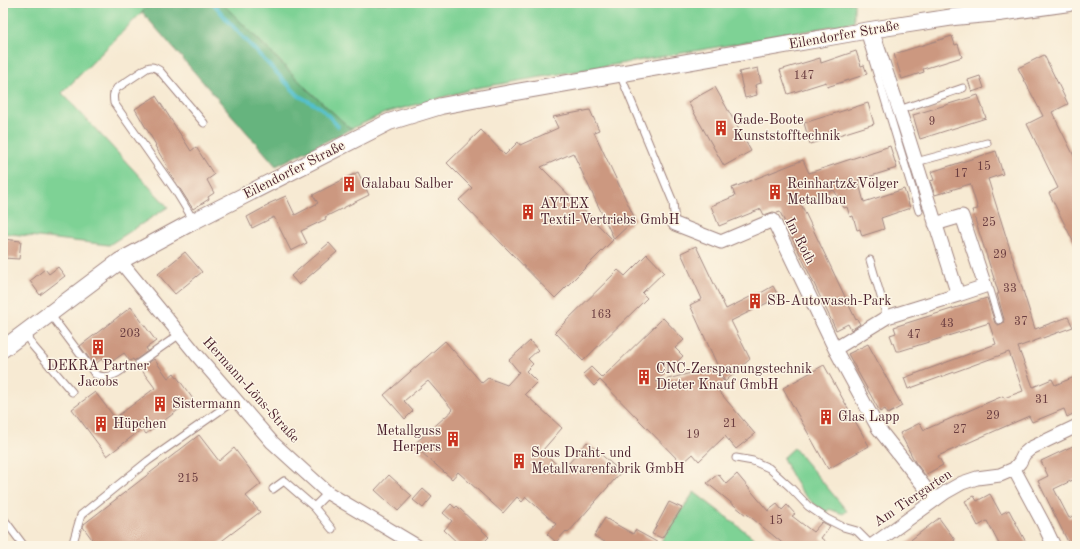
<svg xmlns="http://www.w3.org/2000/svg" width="1080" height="549" viewBox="0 0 1080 549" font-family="'Old Standard TT',serif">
<rect width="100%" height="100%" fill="#fcf5e5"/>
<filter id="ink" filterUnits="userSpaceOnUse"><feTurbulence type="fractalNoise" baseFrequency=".025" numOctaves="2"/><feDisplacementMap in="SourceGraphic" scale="8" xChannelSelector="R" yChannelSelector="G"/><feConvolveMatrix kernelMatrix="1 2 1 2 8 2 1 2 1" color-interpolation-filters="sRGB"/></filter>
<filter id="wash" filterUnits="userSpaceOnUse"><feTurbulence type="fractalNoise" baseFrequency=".012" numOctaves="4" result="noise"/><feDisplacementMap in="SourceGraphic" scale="16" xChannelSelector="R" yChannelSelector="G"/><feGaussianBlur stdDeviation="0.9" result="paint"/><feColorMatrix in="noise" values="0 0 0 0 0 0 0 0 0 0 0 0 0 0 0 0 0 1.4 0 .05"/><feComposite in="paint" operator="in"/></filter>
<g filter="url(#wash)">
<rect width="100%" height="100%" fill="#f7ead3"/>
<path fill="#7ed295" stroke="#647860" d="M3 3H151L62 93 168 207 109 245 3 233Z
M222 3H854V22L752 41 619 64 476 88 385 113 351 129 308 90Z
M794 448 847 511 843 514 829 509 826 513C803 497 794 483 783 458Z
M694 492 764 546H658Z"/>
<path fill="#66b47e" stroke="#586a54" d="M151 3H222L308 90 351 129 276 166 142 12Z"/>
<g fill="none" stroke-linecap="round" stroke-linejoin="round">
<path stroke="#53c0cd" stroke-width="4" d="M213 3 228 21 271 67 299 96 321 108 338 126"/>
</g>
<g id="blocks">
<path fill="#cc9880" d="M952 36 955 45 958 44 962 57 923 69 924 72 902 79 894 54Z
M856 51 861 66 864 65 867 74 827 87 826 82 788 94 780 70 820 58 821 63Z
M1044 55 1068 104 1052 112 1077 162V249L1049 193 1058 188 1027 124 1043 116 1018 68Z
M758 68 761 83 755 85 757 95 745 98 739 72Z
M980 76 984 88 972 92 968 80Z
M715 87 751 151 724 166 688 102Z
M978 95 986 118 920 139 913 115Z
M156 96 191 151 196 147 214 175 207 180 214 193 208 197 209 199 193 209 166 167 167 166 155 146 156 145 135 109Z
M868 103 874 124 810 144 804 123Z
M590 110 599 130 594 132 635 219 614 239 573 153 541 167 613 240 555 298 459 200 472 188 447 163 481 130 505 155 518 142 520 145 558 128 553 117Z
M890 146 897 168 858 180 864 202 904 189 910 208 881 218 884 229 862 236 860 229 857 230 853 216 850 217 847 207 844 208 834 190 801 204 856 320 857 319 860 324 851 330 848 324 836 330 780 212 777 213 773 212 764 215 761 209 719 226 711 206 735 196 732 188 803 160 809 173Z
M996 151 1003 174 988 179 1035 329 1068 317 1073 327 1018 347 1033 387 1052 379 1055 385 1077 376V412L1067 417 1064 409 1032 422 1029 416 938 456 943 465 925 475 915 462 900 433 920 423 924 430 1003 396 1004 398 1023 391 1009 352 908 389 904 378 996 344 989 323 900 351H896L890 335 896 333 894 327 987 298 995 323 998 325 1003 323 1004 319 997 294H999L972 210 978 209 970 184 935 195 930 181 934 180 931 172Z
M358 172 369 195 325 217 326 219 301 231 307 243 291 251 274 217 252 228 247 217 269 205 268 204 286 196 295 215 318 203 313 195Z
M3 239 21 241 19 259 3 258Z
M329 243 337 252 299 285 291 276Z
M696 246 726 309 758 293 759 294 773 286 779 297 731 321 750 359 717 389 755 434 736 449 725 436 699 461 693 454 682 464 600 380 594 386 583 374 591 367 602 378 663 318 684 340 675 348 683 356 656 382 711 368 725 382 690 305 702 299 681 253Z
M185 252 202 272 175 294 158 274Z
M647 254 664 272 642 293 647 298 583 361 555 332 618 270 625 276Z
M58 267 65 276 40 295 30 281 45 269 49 274Z
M131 307 156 341 146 348 148 351 134 361 133 359 130 361 124 353 107 365 102 359 94 365 80 346Z
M445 341 482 383 488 378 507 385 519 372 509 360 530 341 538 350 528 359 533 364 526 371 537 382 525 394 562 428 542 451 563 470 587 442 621 472 568 533 566 531 556 542 547 534 556 524 526 497 522 502 517 497 503 513 458 472 452 479 413 445 453 410 428 381 404 401 413 411 405 419 384 395Z
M868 344 902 406 888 414 885 409 880 412 848 354Z
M154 359 168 378 174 373 193 399 146 434 142 429 107 456 72 409 95 392 115 418 155 388 140 368Z
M824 365 869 446 828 469 783 388Z
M199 435 219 461 234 448 261 484 246 496 260 512 215 546H97L83 527 84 524Z
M1077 444V478L1054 489 1069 518 1077 514V546H1070L1038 481 1048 476 1041 461Z
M718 474 726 484 737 474 768 511 777 504 782 510 787 505 795 514 792 516 813 532 822 522 830 526 821 538 831 546H786L747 514 746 515 707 483Z
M389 475 412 496 398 511 375 490Z
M423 489 432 497 423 508 413 500Z
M990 494 1001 514 1009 510 1028 546H1000L987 521 978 526 965 501 974 496 977 501Z
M669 502 682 508 662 538 652 534Z
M451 504 455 508 457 506 489 537 480 546H461L444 530 452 521 443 513Z
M605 518 633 534 635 530 664 546H612L594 536Z
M939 518 955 540 948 546H903Z"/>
</g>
</g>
<g filter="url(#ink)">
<use href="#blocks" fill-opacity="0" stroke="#a0847f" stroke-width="1"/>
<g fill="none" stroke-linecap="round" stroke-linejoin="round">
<g stroke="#a0847f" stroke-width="9">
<path id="service" d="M864 31 919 211
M620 74 673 202 675 224
M899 110 963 88
M916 162 987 143
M194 221 175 190 114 103C113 96 113 93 117 88L147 68C152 66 154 67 159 70L204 123
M870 260 887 317
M985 286 990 290 999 320
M50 314 95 374C104 379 114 376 122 370
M25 333 32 345 72 392
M139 363 180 334
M736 458 753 461 769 468 790 487 808 506 827 519 843 527 857 531 872 546
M273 489 284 481 314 507
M328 493 314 507 332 529
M3 518 24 546
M72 546 81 515 148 461 235 400"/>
</g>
<g stroke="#a0847f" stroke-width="15">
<path id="minor" d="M675 224 721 242 773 220 835 349 878 428 935 500
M935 224 962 216 985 286 958 295
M120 261 196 354 272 442 328 493 417 546
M835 349 887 317 958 295 905 127 872 30
M1014 469 1043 523 1054 546
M871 546 946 492 962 483 977 478 1000 475 1014 469 1020 462 1024 454 1031 448 1077 426"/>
</g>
<g stroke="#a0847f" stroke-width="18">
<path id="tertiary" d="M3 349 120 261 194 221 389 122 441 106 516 92 864 31 954 17 999 13 1069 3"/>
</g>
<use href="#service" stroke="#fff" stroke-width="7"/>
<use href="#minor" stroke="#fff" stroke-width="13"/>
<use href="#tertiary" stroke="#fff" stroke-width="16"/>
</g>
</g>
<defs>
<g id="building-bare" transform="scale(1.2)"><path d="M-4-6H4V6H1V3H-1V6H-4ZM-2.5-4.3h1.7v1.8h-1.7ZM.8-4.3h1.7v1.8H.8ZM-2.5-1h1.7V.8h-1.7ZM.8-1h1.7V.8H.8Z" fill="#c8321e" stroke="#fcf5e5" stroke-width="2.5" paint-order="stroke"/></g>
</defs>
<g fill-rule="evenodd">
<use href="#building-bare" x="721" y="128"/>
<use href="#building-bare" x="349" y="184"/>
<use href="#building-bare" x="775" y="192"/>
<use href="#building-bare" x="528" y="212"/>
<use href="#building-bare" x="755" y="301"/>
<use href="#building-bare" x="98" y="347"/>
<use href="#building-bare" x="644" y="377"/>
<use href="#building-bare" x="160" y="404"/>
<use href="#building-bare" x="826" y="417"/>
<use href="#building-bare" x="101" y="424"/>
<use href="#building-bare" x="453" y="439"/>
<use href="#building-bare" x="519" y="461"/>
</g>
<g text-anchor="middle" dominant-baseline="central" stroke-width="3" stroke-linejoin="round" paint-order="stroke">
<g font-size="12" fill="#6a3d40">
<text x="804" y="76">147</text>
<text x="932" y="122">9</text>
<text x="984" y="167">15</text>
<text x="961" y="174">17</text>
<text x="989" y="223">25</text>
<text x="1000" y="255">29</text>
<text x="1010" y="289">33</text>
<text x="601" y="315">163</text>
<text x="1021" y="322">37</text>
<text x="947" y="324">43</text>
<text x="130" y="334">203</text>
<text x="914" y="335">47</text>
<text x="1042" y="400">31</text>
<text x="993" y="416">29</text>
<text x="730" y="424">21</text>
<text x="960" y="430">27</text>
<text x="693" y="435">19</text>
<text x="188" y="479">215</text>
<text x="776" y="521">15</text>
</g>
<g font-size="14" fill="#4a1f2b" stroke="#fcf5e5">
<text transform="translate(844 35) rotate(-10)">Eilendorfer Straße</text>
<text transform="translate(294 170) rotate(-27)">Eilendorfer Straße</text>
<text transform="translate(800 241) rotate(63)">Im Roth</text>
<text transform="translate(251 390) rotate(48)">Hermann-Löns-Straße</text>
<text transform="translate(913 498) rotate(-34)">Am Tiergarten</text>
</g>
<g font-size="14" fill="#4a1f2b" stroke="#fcf5e5" text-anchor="start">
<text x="733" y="120">Gade-Boote<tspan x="733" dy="16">Kunststofftechnik</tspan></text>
<text x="361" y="184">Galabau Salber</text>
<text x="787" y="184">Reinhartz&amp;Völger<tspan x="787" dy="16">Metallbau</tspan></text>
<text x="540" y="204">AYTEX<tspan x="540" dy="16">Textil-Vertriebs GmbH</tspan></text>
<text x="767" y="301">SB-Autowasch-Park</text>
<text x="98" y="366" text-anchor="middle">DEKRA Partner<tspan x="98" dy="16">Jacobs</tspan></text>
<text x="656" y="369">CNC-Zerspanungstechnik<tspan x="656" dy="16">Dieter Knauf GmbH</tspan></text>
<text x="172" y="404">Sistermann</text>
<text x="838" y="417">Glas Lapp</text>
<text x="113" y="424">Hüpchen</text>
<text x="441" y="431" text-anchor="end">Metallguss<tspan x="441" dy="16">Herpers</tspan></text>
<text x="531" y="453">Sous Draht- und<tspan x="531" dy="16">Metallwarenfabrik GmbH</tspan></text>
</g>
</g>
<rect width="1080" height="549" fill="none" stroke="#fcf5e5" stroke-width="16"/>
</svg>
